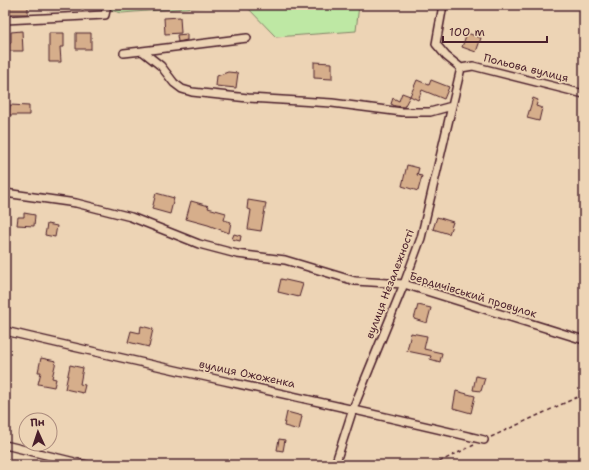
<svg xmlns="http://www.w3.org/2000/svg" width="589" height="470" viewBox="0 0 589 470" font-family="'Shantell Sans',sans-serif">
<rect width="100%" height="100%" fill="#edd4b5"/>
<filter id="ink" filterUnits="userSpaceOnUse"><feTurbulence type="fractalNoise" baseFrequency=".025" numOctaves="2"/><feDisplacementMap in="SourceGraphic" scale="8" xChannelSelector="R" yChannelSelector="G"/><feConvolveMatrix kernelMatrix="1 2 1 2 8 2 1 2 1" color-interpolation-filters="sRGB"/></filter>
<g filter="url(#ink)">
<path fill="#bee8a4" stroke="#848468" d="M96 5H223L122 13 97 7Z
M245 5H359L356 31 276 37Z"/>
<path fill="#d6ae8b" stroke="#4a1f2b" d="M10 5H28V14H10Z
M180 17 181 33 165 34 164 18Z
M22 31 23 51H7V43H11V32Z
M49 33H64V47H60L61 62H49Z
M76 33H91V49H76Z
M467 33 481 38 476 52 462 47Z
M187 34V40L178 42 177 35Z
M314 62 332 63V79L314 78Z
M228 72 238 73 236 88 216 86 217 76Z
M417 80 429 85 431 80 449 87 444 99 422 90 418 100 410 96Z
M402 93 410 96 404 107 395 106 391 104 393 98 399 101Z
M533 98 538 100 536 106 542 108 539 121 527 118Z
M10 105 29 106V115H9Z
M407 165 419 168 417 175 422 176 418 191 402 186Z
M156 193 174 198 170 214 152 209Z
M248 200 266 203 261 231 248 229 251 210 247 209Z
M191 201 209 206 208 208 226 213 224 220 231 222 229 233 208 225 186 219Z
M24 213 35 215 34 226 17 225 18 217H24Z
M437 217 453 222 449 234 433 229Z
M47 224 57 226 55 237 45 235Z
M234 234 241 236 240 241 232 239Z
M281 279 303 284 299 297 278 292Z
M418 305 431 308 427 323 414 319Z
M141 326 153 329 149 347 128 342 131 331 140 333Z
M411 333 427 336 424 349 442 353 440 362 430 359 431 356 407 351Z
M41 358 56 361 52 378 56 379 54 387 38 384 41 372H38Z
M70 365 83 368 80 384 85 385 83 393 65 389Z
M476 376 485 378 481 391 473 390Z
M456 391 475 396 471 413 453 408Z
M287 412 302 416 299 430 284 426Z
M279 439 285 440 283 451 277 450Z
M28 444H43L42 449 27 445Z"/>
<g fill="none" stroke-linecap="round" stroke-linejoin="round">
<g stroke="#4a1f2b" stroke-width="10">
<path id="minor" d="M5 20 105 15 107 5
M142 51 247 38
M124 53 142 51 161 66 174 83 182 89 192 92 248 98 332 103 402 112H430L452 106
M461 68 473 66 584 94
M5 193 76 203 131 217 199 244 237 254 285 260 355 281 404 284 584 340
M5 331C165 369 325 402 484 440
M5 445 87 465
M335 465 353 409 404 284 421 238 461 68 446 56 436 44 443 5"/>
</g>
<path stroke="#4a1f2b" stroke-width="1.5" stroke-dasharray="4 3" stroke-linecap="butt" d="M491 437 584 394
M5 460 36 465
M433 465 474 445"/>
<use href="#minor" stroke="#edd4b5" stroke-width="7"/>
</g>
</g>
<g text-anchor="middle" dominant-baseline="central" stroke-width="3.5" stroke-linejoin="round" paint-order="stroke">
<g font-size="11" fill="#4a1f2b" stroke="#edd4b5">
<text transform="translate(526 68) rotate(14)">Польова вулиця</text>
<text transform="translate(390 284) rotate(-69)">вулиця Незалежності</text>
<text transform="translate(473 295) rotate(17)">Бердичівський провулок</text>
<text transform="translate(247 374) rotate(12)">вулиця Ожоженка</text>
</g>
</g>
<rect width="589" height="470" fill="none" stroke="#edd4b5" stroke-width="20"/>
<rect x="10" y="10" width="569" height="450" fill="none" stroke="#4a1f2b" stroke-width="1.5" filter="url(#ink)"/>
<g transform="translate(38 432) rotate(357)"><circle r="19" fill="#edd4b5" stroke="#ac8c7e"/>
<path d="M0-3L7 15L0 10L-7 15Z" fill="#4a1f2b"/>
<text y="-6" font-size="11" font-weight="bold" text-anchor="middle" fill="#4a1f2b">Пн</text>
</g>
<path d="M443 36v6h104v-6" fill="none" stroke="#4a1f2b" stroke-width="2"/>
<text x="449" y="36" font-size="12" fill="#4a1f2b" stroke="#edd4b5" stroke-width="3" paint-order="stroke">100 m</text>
</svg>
